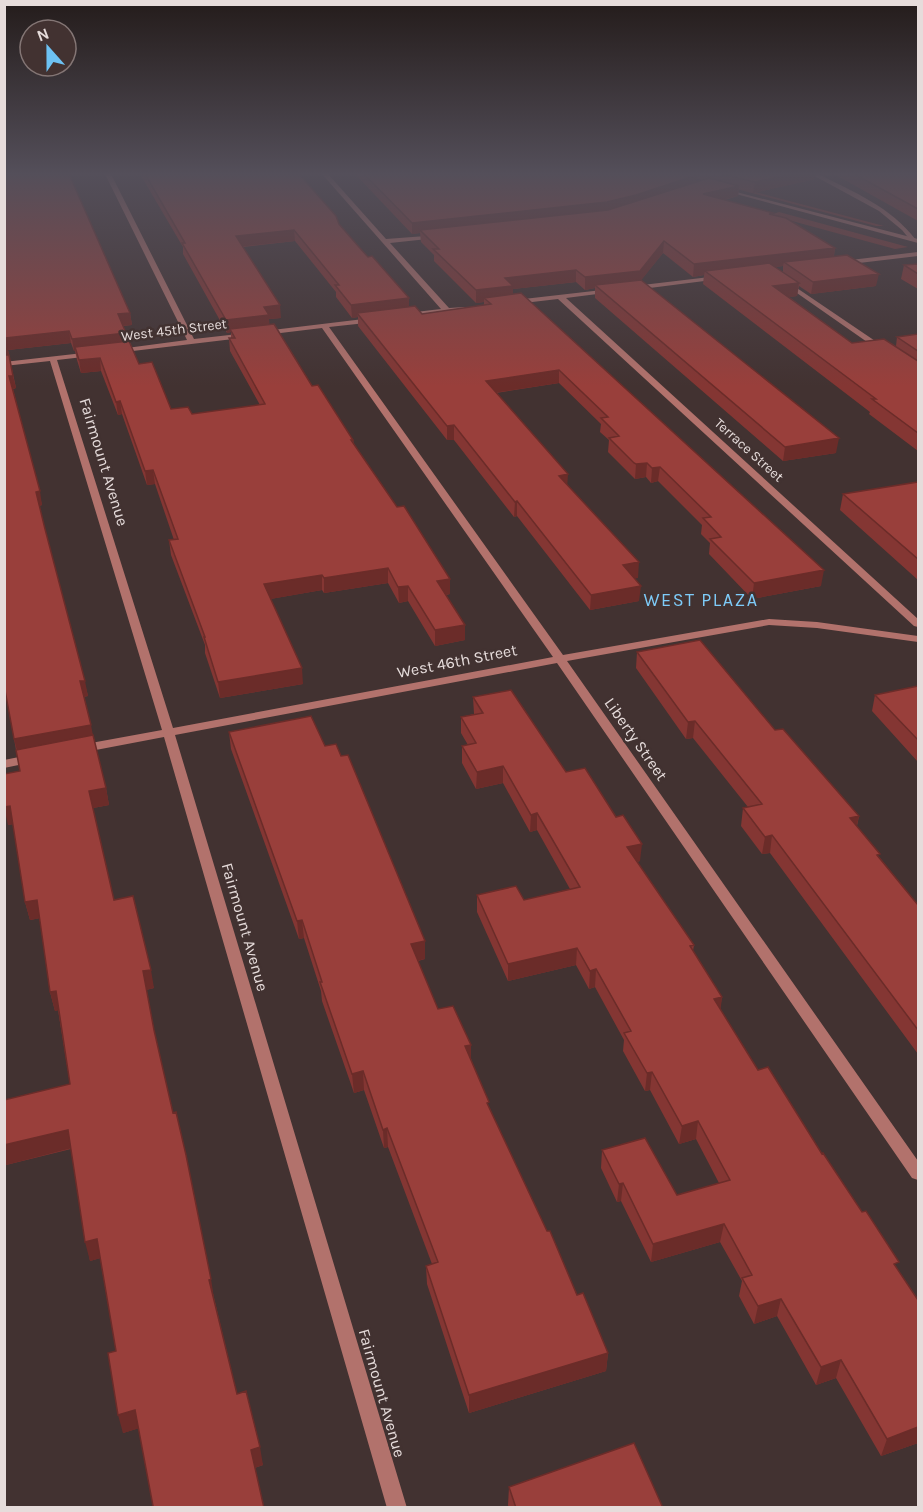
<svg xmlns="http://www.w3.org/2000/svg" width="923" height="1512" viewBox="0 0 923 1512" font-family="Karla,sans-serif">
<rect width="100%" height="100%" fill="#423231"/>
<path fill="#803834" d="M680 174H688L884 226H876Z
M779 212 908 247 895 249 770 215Z"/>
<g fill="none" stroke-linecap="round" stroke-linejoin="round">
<path fill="#b2726c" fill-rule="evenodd" d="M105 174H111L194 339 247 333 251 335 250 337 116 353 115 351 119 349 187 340Z
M322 174H328L386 239 439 235 440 236 437 238 390 243 449 308 465 307V311L404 317 403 315 407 313 441 309Z
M811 174H818C854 192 891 207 916 240L911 241 902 230 879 211Z
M918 252V256L842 265 839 263 842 261Z
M718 276 720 277V279L634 290 631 288 634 286Z
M784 282H788L887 349 880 351 784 284Z
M611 289 614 291 613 292 566 298 918 619V627L914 626 558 299 515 304 511 302 515 300Z
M372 318H375V322L329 327 563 655 769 619 817 622 918 636V642L817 628 769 625 567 661 918 1161V1180L912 1178 557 663 175 735 407 1508H387L164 737 80 753 74 749 80 745 162 730 50 361 4 366V362L92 352 96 354 92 356 57 360 173 728 553 657 322 328 264 335 260 333 264 331Z
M34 754 40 758 38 761 4 768V760Z"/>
<path fill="#b2726c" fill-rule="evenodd" d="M721 188 918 239V243L721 190Z"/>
</g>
<path fill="#843633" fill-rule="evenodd" d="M4 174 130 313 132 325 123 326 127 341 139 364 171 409 192 414 260 405 230 351 229 338H231V332L227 333 183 254V247L140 174H299L339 224 409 307 422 314 484 305V302L476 303 434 261V255L421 242 420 233 412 234 355 174H816L815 179 753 193 739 189 738 196 725 200 773 215 835 248 834 256 876 286 811 294 799 286 797 296 789 297 852 343 896 346 897 337 918 334V451L869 414 870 412 703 284 704 275 693 277 663 253 641 280 836 453 783 461 595 298V288L585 290 576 282 513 289V294L821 586 752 599 709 554 710 543 701 534 702 525 658 481 651 483 646 477 635 479 608 452 609 440 600 432 601 424 559 383 496 393 638 578H634L639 601 590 610 517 516 514 517 454 440H447L358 326V317L352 318 336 297V292L295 241 243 247 281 318 269 319V324L312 386 353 440 354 444 450 594 446 595 465 640 435 646 408 601 399 603 388 583 324 593 322 590 270 599 303 684 220 698 205 653V645L171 555 169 540H174L155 484 147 485 122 414 118 415 101 371 81 373 77 360 75 351H74L71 343 8 350 16 388 13 389 42 505 39 506 45 529 88 696 83 697 106 788 109 805 93 808 114 900 154 988 146 990 154 1030 214 1298 237 1394 263 1465 153 1506 139 1428 123 1433 116 1351 100 1258 90 1261 71 1149 6 1165 4 1161V1100L70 1084 58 1010 55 1011 50 992 40 918 30 920 25 902 13 824 8 825 20 771 14 739ZM697 178 703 180 696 182ZM783 266V272L775 267Z
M819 174H918V221L834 174 827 176Z
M918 264V289L901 279 904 265Z
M918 482V580L840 510 843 494Z
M637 652 775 730 859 816 857 826 880 858 918 905V1054L770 853 762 854 741 826 743 808 748 807 693 738 686 739 636 668Z
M918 686V762L872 711 875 695Z
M473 697 566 772 640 861 637 862 694 945 693 951 722 997 720 1009 758 1070 822 1154 897 1268 918 1443 881 1456 836 1378 816 1385 777 1316 754 1324 739 1296 742 1281 720 1242 651 1262 621 1201 617 1202 601 1168 602 1150 677 1195 719 1183 696 1139 679 1144 650 1090 645 1091 623 1051 624 1040 595 987 589 989 576 965 508 981 477 912V895L524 900 570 889 537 830 530 832 503 783 476 789 462 763V746L468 745 461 733V717L474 714Z
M229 732 425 959 418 961 438 1009 471 1045V1059L489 1107 577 1295 608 1353 606 1371 469 1413 427 1284 426 1266 432 1264 388 1147 384 1148 364 1090 354 1093 322 1001 321 991 304 938 299 939 231 749Z
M509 1487 663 1508H509L508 1505Z"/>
<path fill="#6b2c29" d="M792 174H816L815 179 753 193 755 182Z
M697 175 696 185 607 213 420 230V233L412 234V223Z
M739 186 738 196 702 205 703 194Z
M294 230 295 241 237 247 236 236Z
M664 241 663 253 639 283 595 285V288L585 290V277Z
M835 248 833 260 784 262 783 266 710 275 705 271 704 275 693 277 694 264Z
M576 270V282L513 289V298H484V302L476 303V290L505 278Z
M879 274 876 286 811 294 813 282Z
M799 283 797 296 771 300 773 286Z
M409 298V311L357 313 358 317 352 318 351 305Z
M280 305 281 318 269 319 270 328 230 329 231 332 227 333 226 320 264 307Z
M130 313 132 325 120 326 118 314Z
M69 331 71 343 8 350 10 359 4 361 6 338Z
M126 333 128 345 75 347V351H74L72 339Z
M100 358 101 371 81 373 79 360Z
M559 370V383L486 394V381Z
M9 376H13L16 388 12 389Z
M120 401 122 414 118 415 116 402Z
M454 425V440H447V426Z
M839 438 836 453 783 461 785 447Z
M647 463 646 477 635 479 636 464Z
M660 467 658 481 651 483 652 468Z
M153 470 155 484 147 485 145 471Z
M568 474 567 489 559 476Z
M40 491 42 505 39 506 36 492Z
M517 501V516L514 517 515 502Z
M639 562 638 578 621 581 623 565Z
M388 568V583L324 593V578Z
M824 570 821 586 752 599 754 583Z
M322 575V590L265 600 264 584Z
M450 579V594L437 596V581Z
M408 586V601L399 603 398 587Z
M641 586 639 601 590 610 591 595Z
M465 625V640L435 646V630Z
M302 668 303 684 220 698 218 682Z
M80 681H85L88 696 82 697Z
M695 721 693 738 686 739 688 722Z
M91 725 94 741 18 755 14 739Z
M503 766V783L476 789 477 772Z
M106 788 109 805 93 808 89 791Z
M10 806 14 824 8 825 4 807Z
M537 813V830L530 832 531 815Z
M859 816 855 833 850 818Z
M772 835 770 853 762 854 765 837Z
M642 844 640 861 625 864 627 847Z
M37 900 41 918 30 920 25 902Z
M302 920 304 938 299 939 297 921Z
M425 941V959L411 962V944Z
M577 948 576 965 508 981V964Z
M596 969 595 987 589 989 590 971Z
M151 970 154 988 146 990 143 971Z
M56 991 60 1010 55 1011 50 992Z
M722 997 720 1015 714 999Z
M471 1045V1064L465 1046Z
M363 1071 364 1090 354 1093 352 1074Z
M652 1072 650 1090 645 1091 647 1073Z
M698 1121 696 1139 679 1144 682 1126Z
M387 1128 388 1147 384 1148 383 1130Z
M68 1130 72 1148 6 1165 4 1161V1145Z
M623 1183 621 1201 617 1202 619 1184Z
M724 1224 720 1242 651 1262 653 1244Z
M97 1239 101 1258 90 1261 85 1242Z
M211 1279 214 1298 213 1299 209 1280Z
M781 1299 777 1316 754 1324 758 1306Z
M608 1353 606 1371 469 1413V1395Z
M841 1360 836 1378 816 1385 821 1367Z
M135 1410 140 1428 123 1433 118 1415Z
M918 1427V1443L881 1456 887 1439Z
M260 1447 263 1465 254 1468 251 1450Z"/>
<path fill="#993f3b" stroke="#6b2c29" stroke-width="1.5" d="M4 174H69L130 313 118 314 126 333 72 339 69 331 6 338 7 347 4 348Z
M145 174H299L336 216 339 224 359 247 368 257 372 256 409 298 351 305 335 285H339L294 230 236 236 280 305 264 307 269 315 226 320 182 243H185Z
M364 174H694L697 175 636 195 607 202 412 223Z
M722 174H792L755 182Z
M854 174H918V209Z
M709 178 739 186 703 194 773 213 769 214 786 218 835 248 694 264 664 241 640 271 585 277 576 270 505 278 513 286 476 290 433 249H439L420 230 608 210Z
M847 255 879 274 813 282 784 262Z
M769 263 799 283 773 286 852 343 884 339 918 361V433L872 399H876L705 271Z
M918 264V274L904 265Z
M641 280 839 438 785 447 595 285Z
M521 293 824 570 754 583 710 539 721 537 703 518 711 517 660 467 652 468 647 463 636 464 634 463 609 438 619 436 601 418 608 417 559 370 486 381 568 474 559 476 639 562 623 565 641 586 591 595 517 501 515 502 454 425 447 426 357 313 415 306 422 314 491 304 484 298Z
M274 324 312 386 318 385 353 440H351L397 507 404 506 450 579 437 581 465 625 435 630 408 586 398 587 388 568 324 578 322 575 264 584 302 668 218 682 204 637H205L169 540 178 539 153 470 145 471 120 401 116 402 100 358 79 360 75 347 129 341 139 364 152 362 171 409 188 407 192 414 265 404 229 338H235L230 329Z
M918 334V351L897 337Z
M4 355H9L13 376H9L40 491 36 492 45 529 85 681H80L91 725 14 739 4 685Z
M918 482V559L843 494Z
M700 640 775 730 783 729 859 816 850 818 880 854 877 855 918 905V1030L772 835 765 837 743 808 762 804 695 721 688 722 637 652Z
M918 686V740L875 695Z
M511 690 566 772 585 768 616 817 623 815 642 844 627 847 694 945 690 946 722 997 714 999 758 1070 768 1067 822 1154 823 1153 862 1212 866 1211 899 1262 894 1264 918 1300V1427L887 1439 841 1360 821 1367 781 1299 758 1306 742 1278 752 1275 724 1224 653 1244 623 1183 619 1184 602 1150 645 1138 677 1195 730 1180 698 1121 682 1126 652 1072 647 1073 624 1033 631 1031 596 969 590 971 577 948 508 964 477 895 516 886 524 900 580 887 537 813 531 815 503 766 477 772 462 746 476 743 461 717 483 713 473 697Z
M311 716 325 746 336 744 341 756 348 755 425 941 411 944 438 1009 453 1006 471 1045 465 1046 489 1102 487 1103 547 1231H550L577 1295 583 1293 608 1353 469 1395 426 1266 438 1262 387 1128 383 1130 363 1071 352 1074 320 982H322L302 920 297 921 229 732Z
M93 735 106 788 89 791 114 900 133 896 151 970 143 971 154 1030 173 1113 176 1112 186 1155 211 1279 209 1280 237 1394 246 1391 260 1447 251 1450 264 1508H150L153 1506 135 1410 118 1415 108 1353 116 1351 97 1239 85 1242 68 1130 4 1145V1100L70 1084 56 991 50 992 37 900 25 902 10 806 4 807V774L20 771 16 750Z
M634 1443 663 1508H516L509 1487Z"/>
<linearGradient id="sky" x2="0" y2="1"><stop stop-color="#241c1b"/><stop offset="0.45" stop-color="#544f5a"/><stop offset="1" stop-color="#544f5a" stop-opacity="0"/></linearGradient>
<rect width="923" height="386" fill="url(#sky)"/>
<g text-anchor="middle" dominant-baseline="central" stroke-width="5" stroke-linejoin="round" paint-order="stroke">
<g font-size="14" fill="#e6dcdb" stroke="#423231">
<text transform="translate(174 330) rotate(-7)">West 45th Street</text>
<text transform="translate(749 450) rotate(42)">Terrace Street</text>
</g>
<g font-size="16" fill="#e6dcdb" stroke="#423231">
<text transform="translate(104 462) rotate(73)">Fairmount Avenue</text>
<text transform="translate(457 661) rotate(-11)">West 46th Street</text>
<text transform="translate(636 739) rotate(55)">Liberty Street</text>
<text transform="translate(245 927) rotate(74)">Fairmount Avenue</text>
<text transform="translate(382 1393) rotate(74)">Fairmount Avenue</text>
</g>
<g font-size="18" letter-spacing="1.5" fill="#7eccf9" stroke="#423231">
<text x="701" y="600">WEST PLAZA</text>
</g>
</g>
<rect width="923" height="1512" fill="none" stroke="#e6dcdb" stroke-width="12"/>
<g transform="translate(48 48) rotate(339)"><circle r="28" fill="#423231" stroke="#847675" stroke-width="1.5"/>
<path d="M0-4.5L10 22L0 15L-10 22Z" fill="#6dc2f3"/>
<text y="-9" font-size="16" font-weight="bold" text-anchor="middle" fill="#e6dcdb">N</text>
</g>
</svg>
